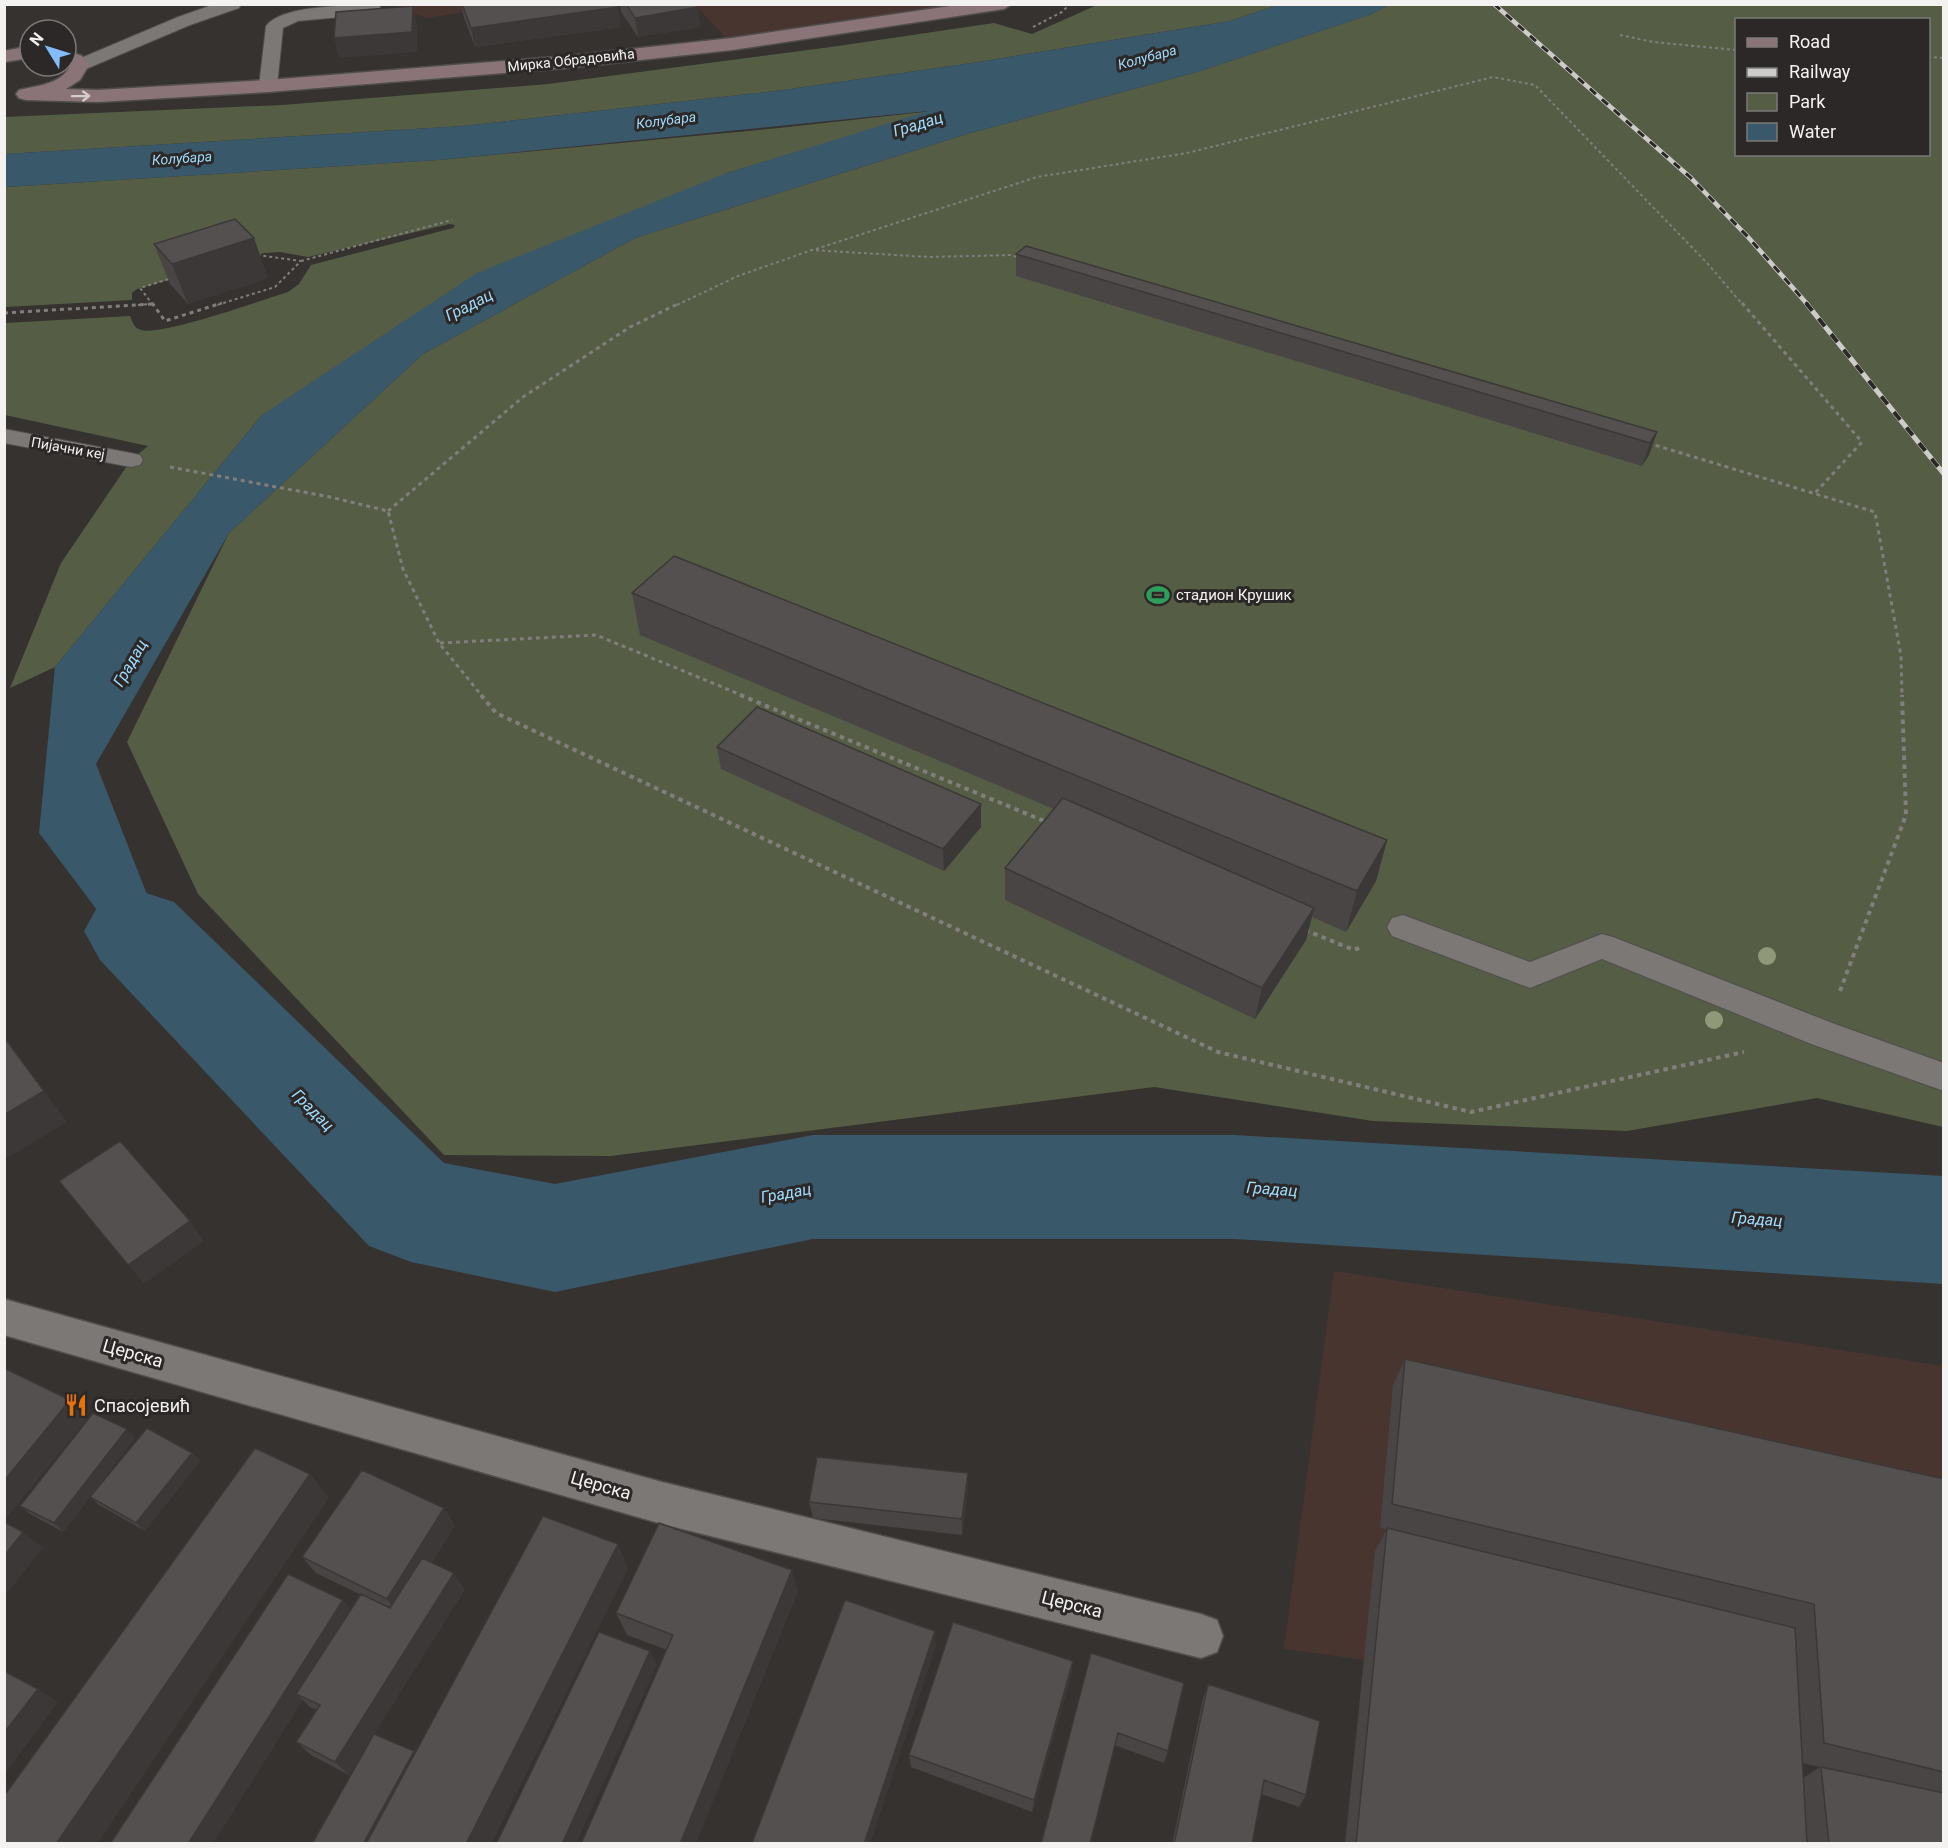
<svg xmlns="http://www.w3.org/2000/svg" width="1948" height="1848" viewBox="0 0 1948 1848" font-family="Roboto,sans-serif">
<rect width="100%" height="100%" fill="#353230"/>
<path fill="#493530" d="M393 5H512L427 18Z
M695 5H1004L732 44Z
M1334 1271 1943 1366V1843L1856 1727 1284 1649Z"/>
<path fill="#555e44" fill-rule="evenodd" d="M1097 5H1278L1230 21 972 63 776 91 463 126 5 154 4 117 282 105 548 84 831 47 994 23 1032 34Z
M1389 5H1943V1127L1817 1098 1627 1131 1373 1121 1154 1087 611 1156 444 1155 198 894 127 742 229 533 423 354 635 238 967 134 1197 72 1369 15ZM1736 20H1928V154H1736Z
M933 111 727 173 262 415 55 667 10 688 61 563 131 460 148 446 5 415V323L130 316C133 323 134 328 141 330 162 336 262 300 288 292L299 284 311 265 453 228 455 225 450 224 308 257 280 252 264 253 137 289 132 293V300L5 307V187L439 160 779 128Z"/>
<path fill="#395869" d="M1278 5H1389L1369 15 1197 72 967 134 635 238 423 354 229 533 96 764 150 902 253 1043 152 983 39 833 55 667 262 415 477 273 727 173 928 111 439 160 5 187V154L463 126 776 91 972 63 1230 21Z"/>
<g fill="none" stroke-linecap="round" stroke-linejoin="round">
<path fill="#395869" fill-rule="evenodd" d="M137 890 174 902 444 1163 555 1184 813 1135H1235L1944 1176V1284L1235 1239H813L555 1292 411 1262 369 1246 100 960 84 931 100 902Z"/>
<g stroke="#504e4c" stroke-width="2">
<path id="lane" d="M215 4H241L239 8 190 25 86 69H74L71 65 74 61 178 17Z
M366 4 379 5 381 9 379 13 373 14 298 21 283 28 277 86 274 90H262L259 86 266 26C282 5 341 7 366 4Z
M4 429 131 453 140 455 143 460 140 465 131 467 4 443Z
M1403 915 1530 962 1602 934 1613 937 1835 1024 1944 1063V1091L1811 1044 1602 959 1530 988 1519 984 1392 936 1387 927 1392 918Z"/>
</g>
<g stroke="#504e4c" stroke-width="3">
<path id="street" d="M4 1299 662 1482 1201 1614 1217 1620 1223 1636 1217 1652 1201 1658 662 1524 4 1335Z"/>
</g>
<g stroke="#504e4c" stroke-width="3">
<path id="secondary" d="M964 4H1012L1004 9 732 50 567 68 268 92 98 102 26 100 19 98 16 94 19 90C36 86 62 84 70 66L66 63V50L82 56 89 65 80 80 66 89 98 90 268 80 567 56 732 38Z
M30 46V58L4 62V51Z"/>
</g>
<path stroke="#817e7c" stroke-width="2" stroke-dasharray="3 3" stroke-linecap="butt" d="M1033 27 1062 12 1070 4
M1620 35 1653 42 1736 50
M1928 57 1944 58
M816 249 1037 177 1187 153 1493 77 1535 85 1708 264 1743 305
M301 261 452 220
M138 305 152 304
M153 305 140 288 250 254 301 261 275 287 217 305
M677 305 738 276 812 250 929 257 1011 255 1020 258"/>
<path stroke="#817e7c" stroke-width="3" stroke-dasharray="4 4" stroke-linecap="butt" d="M152 303 165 321 222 303
M1742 303 1862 442 1815 493
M4 313 152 304
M1648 443 1875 512 1901 656 1902 696
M170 467 330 497 388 511 403 569 439 643 482 696
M388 511 523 397 630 327 680 303
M440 643 596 635 744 696"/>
<path stroke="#817e7c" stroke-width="4" stroke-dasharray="4.5 4.5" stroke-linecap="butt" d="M481 695 496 713 1218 1052 1471 1112 1744 1052
M740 695 1049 823
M1305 930 1354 950 1361 947
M1840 991 1906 815 1902 695"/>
<use href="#lane" fill="#7b7876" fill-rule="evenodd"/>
<use href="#street" fill="#7b7876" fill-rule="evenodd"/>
<use href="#secondary" fill="#8b7478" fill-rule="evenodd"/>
<g stroke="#cecccb" stroke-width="4.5">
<path id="rail-far1" d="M1494 4 1691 178 1748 237 1808 305"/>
</g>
<g stroke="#cecccb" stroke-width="5">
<path id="rail" d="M1806 303 1944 474"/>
</g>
<use href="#rail-far1" stroke="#2b2827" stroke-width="3" stroke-dasharray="8" stroke-linecap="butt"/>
<use href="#rail" stroke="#2b2827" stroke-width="4" stroke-dasharray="10" stroke-linecap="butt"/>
</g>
<g fill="#8f9878">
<circle cx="1767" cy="956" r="9"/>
<circle cx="1714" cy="1020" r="9"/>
</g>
<path fill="#484544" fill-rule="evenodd" d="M461 4H617L621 27 475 47 464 18Z
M620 4H696L698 7 700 27 638 37 621 12Z
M154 244 268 278 188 304 170 284Z
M1016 254 1657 432 1649 455 1642 466 1016 276Z
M632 593 1387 840 1376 881 1346 932 1312 917 1306 940 1255 1019 1005 900V868L1054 809 640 635Z
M717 747 981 804V827L944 871 721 769Z
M1405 1359 1944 1479V1844H1345L1375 1551 1387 1529 1380 1528 1393 1385ZM1802 1763 1820 1767 1803 1778Z
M135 1438 63 1532 30 1514 20 1506Z
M192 1453 200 1461 145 1531 99 1505 90 1497Z
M968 1473V1490L962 1535 813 1518 809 1502Z
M455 1525 432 1562 465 1589 374 1734 415 1753 628 1568 491 1844 370 1741 349 1775 311 1755 296 1742 317 1710 310 1707 303 1700 110 1844 351 1609 361 1595 316 1573 302 1557Z
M798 1592 667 1650 627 1635 616 1613Z
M1091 1653 1168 1751 1164 1763 1114 1745Z
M1073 1661 1071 1676 1032 1812 911 1767 909 1755Z
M1208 1684 1306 1795 1299 1807 1261 1794 1252 1844H1172L1203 1698Z"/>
<path fill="#3b3837" d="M413 6 417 26V52L339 58 334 38Z
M618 7 621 27 475 47 471 28Z
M698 7 700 27 638 37 635 18Z
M254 238 268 278 188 304 172 264Z
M1657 432 1649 455 1642 466 1650 443Z
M981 804V827L944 871 943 849Z
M1387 840 1376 881 1346 932 1357 891Z
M1314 908 1306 940 1255 1019 1262 988Z
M4 1035 67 1122 4 1160Z
M190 1221 204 1241 144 1284 128 1265Z
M70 1400 88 1418 4 1521V1481Z
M127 1429 135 1438 63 1532 54 1523Z
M192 1453 200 1461 145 1531 136 1523Z
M968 1473V1490L962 1535V1519Z
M310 1474 329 1498 97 1844H56Z
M444 1508 455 1525 399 1614 387 1599Z
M23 1532 43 1548 4 1597V1556Z
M618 1544 628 1568 491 1844H466Z
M792 1570 798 1592 696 1844H680Z
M454 1573 465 1589 349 1775 335 1762Z
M343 1600 356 1615 296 1694 303 1700 213 1844H188Z
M935 1631 936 1646 870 1844H864Z
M650 1651 657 1665 576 1844H562Z
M1073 1661 1071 1676 1032 1812 1034 1800Z
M38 1689 58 1702 4 1775V1733Z
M414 1751 426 1764 383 1844H363Z"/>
<path fill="#54504f" stroke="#3b3837" stroke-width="1.5" d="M462 4H617L618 7 471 28Z
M626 4H696L698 7 635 18Z
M413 6 412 32 334 38 336 12Z
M235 219 254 238 172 264 154 244Z
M1026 246 1657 432 1650 443 1016 254Z
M674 556 1387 840 1357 891 632 593Z
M757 707 981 804 943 849 717 747Z
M1063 798 1314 908 1262 988 1005 868Z
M4 1037 44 1091 4 1115Z
M120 1141 190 1221 128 1265 59 1181Z
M1405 1359 1944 1479V1772L1824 1743 1814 1604 1392 1504Z
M4 1368 70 1400 4 1481Z
M93 1413 127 1429 54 1523 20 1506Z
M147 1428 192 1453 136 1523 90 1497Z
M255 1448 310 1474 56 1844H4V1796Z
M817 1457 968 1473 962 1519 809 1502Z
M362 1470 444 1508 387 1599 302 1557Z
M543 1516 618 1544 466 1844H366Z
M4 1522 23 1532 4 1556Z
M659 1523 792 1570 680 1844H581L673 1635 616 1613Z
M1387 1528 1795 1628 1807 1844H1356Z
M422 1558 454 1573 335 1762 296 1742 320 1705 296 1694 361 1594 390 1608Z
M288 1574 343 1600 188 1844H110Z
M845 1600 935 1631 864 1844H753L752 1843Z
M953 1622 1073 1661 1034 1800 909 1755Z
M599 1632 650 1651 562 1844H496Z
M1091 1653 1184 1683 1168 1751 1118 1733 1090 1844H1041Z
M4 1671 38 1689 4 1733Z
M1208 1684 1320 1721 1306 1795 1264 1780 1252 1844H1174Z
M374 1734 414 1751 363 1844H312Z
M1821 1767 1944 1793V1844H1829Z"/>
<defs><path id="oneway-shaft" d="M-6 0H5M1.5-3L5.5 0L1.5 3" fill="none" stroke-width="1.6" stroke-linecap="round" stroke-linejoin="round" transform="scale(1.5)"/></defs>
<use stroke="#d4cccd" href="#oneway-shaft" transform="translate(81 96) rotate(-1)"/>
<defs>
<g id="stadium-bare" transform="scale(1.8)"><path d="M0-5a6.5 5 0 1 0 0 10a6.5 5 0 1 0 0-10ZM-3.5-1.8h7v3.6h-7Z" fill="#2e9e5b" stroke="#2b2827" stroke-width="2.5" paint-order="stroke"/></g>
<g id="restaurant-bare" transform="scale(1.8)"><path d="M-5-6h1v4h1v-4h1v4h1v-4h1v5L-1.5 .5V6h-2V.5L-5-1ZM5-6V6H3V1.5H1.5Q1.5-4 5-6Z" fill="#e8710a" stroke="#2b2827" stroke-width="2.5" paint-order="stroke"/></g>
</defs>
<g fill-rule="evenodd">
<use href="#stadium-bare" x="1158" y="595"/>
<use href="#restaurant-bare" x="76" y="1405"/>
</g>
<g text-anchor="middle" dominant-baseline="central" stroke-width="6" stroke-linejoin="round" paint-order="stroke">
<g font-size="14" font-style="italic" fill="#9fdbfc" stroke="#2b2827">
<text transform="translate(1147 57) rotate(-15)">Колубара</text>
<text transform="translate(666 120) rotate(-7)">Колубара</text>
<text transform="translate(182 158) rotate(-4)">Колубара</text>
</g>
<g font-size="14" fill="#f4f2f1" stroke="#2b2827">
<text transform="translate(571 60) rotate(-6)">Мирка Обрадовића</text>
<text transform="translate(68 448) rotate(10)">Пијачни кеј</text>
</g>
<g font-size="15" fill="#f4f2f1" stroke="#2b2827" text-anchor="start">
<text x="1176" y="595">стадион Крушик</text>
</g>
<g font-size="16" font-style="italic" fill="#9fdbfc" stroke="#2b2827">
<text transform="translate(918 124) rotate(-17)">Градац</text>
<text transform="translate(469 305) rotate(-27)">Градац</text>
<text transform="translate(130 663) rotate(-60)">Градац</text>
<text transform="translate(313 1110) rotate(45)">Градац</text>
<text transform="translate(1272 1189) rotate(4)">Градац</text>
<text transform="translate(786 1193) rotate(-10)">Градац</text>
<text transform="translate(1757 1219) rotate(4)">Градац</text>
</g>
<g font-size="18" fill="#f4f2f1" stroke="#2b2827">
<text transform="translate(133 1353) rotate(16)">Церска</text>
<text transform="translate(601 1485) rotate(16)">Церска</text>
<text transform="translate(1072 1604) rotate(14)">Церска</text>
</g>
<g font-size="18" fill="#f4f2f1" stroke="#2b2827" text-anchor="start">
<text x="94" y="1405">Спасојевић</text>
</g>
</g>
<rect width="1948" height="1848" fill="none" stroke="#f4f2f1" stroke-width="12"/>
<rect x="1735" y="18" width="195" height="138" fill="#2b2827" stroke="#7b7978" stroke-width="1.5"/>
<rect x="1747" y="38" width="30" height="9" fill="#8b7478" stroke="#7b7978" stroke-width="1.5"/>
<text x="1789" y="48" font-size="18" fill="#f4f2f1">Road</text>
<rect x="1747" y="68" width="30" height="9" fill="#cecccb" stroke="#7b7978" stroke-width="1.5"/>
<text x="1789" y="78" font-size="18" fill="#f4f2f1">Railway</text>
<rect x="1747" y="93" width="30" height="18" fill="#555e44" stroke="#7b7978" stroke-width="1.5"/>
<text x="1789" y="108" font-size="18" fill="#f4f2f1">Park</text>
<rect x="1747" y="123" width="30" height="18" fill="#395869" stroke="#7b7978" stroke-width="1.5"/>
<text x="1789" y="138" font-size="18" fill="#f4f2f1">Water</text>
<g transform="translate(48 48) rotate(308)"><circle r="28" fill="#2b2827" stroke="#7b7978" stroke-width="1.5"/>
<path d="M0-4.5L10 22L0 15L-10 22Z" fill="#83bcfb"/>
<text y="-9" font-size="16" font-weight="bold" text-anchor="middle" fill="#f4f2f1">N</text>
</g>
</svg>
